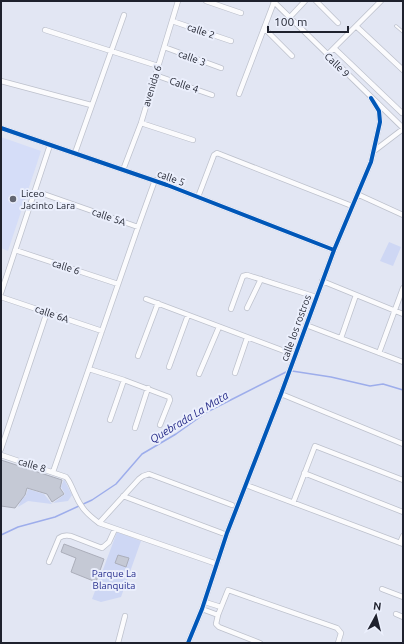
<svg xmlns="http://www.w3.org/2000/svg" width="404" height="644" viewBox="0 0 404 644" font-family="Ubuntu,sans-serif">
<rect width="100%" height="100%" fill="#e2e6f3"/>
<path fill="#d5ddf8" d="M1 137 41 151 8 251 1 248Z"/>
<path fill="#ced7f4" d="M389 242 401 247 393 266 380 261Z
M64 479 72 495 68 501 53 503 65 494 61 487Z
M28 489 44 494 52 504 28 501 18 507 21 500 10 497 12 492 25 497Z
M117 532 141 541 121 597 101 602 92 599Z"/>
<g fill="none" stroke-linecap="round" stroke-linejoin="round">
<path stroke="#9dadeb" stroke-width="1.5" d="M292 371 331 377 370 386 383 384 403 390
M1 535 18 527 55 517 92 500 116 484 142 454 176 434 207 412 288 371"/>
</g>
<path fill="#c5c9d5" stroke="#abaeba" d="M1 460 62 480 60 488 64 494 52 502 47 494 27 488 25 495 15 508 1 506Z
M64 544 104 559 96 582 71 572 76 558 61 552Z
M118 555 129 558 126 567 115 563Z"/>
<g fill="none" stroke-linecap="round" stroke-linejoin="round">
<g stroke="#bdc1cc" stroke-width="3.5">
<path id="service" d="M396 26 403 32"/>
</g>
<g stroke="#bdc1cc" stroke-width="6">
<path id="minor" d="M206 1 241 13
M273 1 403 128
M316 1 338 23
M290 17 305 1
M172 21 231 41
M356 26 403 70
M264 28 292 56
M45 30 158 66
M164 47 221 68
M334 48 402 113
M327 55 381 1
M155 75 212 95
M1 81 91 105
M239 94 274 2
M141 123 193 140
M1 128 167 185 334 250
M374 151 403 129
M75 153 124 15
M123 170 141 123 178 1
M35 191 138 227
M357 194 403 215
M198 197 214 155 217 153 352 206
M15 250 118 284
M322 281 403 314
M1 293 50 145
M1 297 102 331
M146 299 295 355
M247 308 261 279
M231 309 243 276 247 275 316 297
M306 325 403 362
M341 338 356 295
M379 353 403 288
M138 356 158 303
M169 367 188 315
M89 369 124 380 169 397 170 400 160 425
M235 373 247 338
M199 374 219 327
M281 394 403 444
M110 420 124 380
M135 428 148 388
M1 449 47 312
M1 455 66 477C70 481 72 488 75 494 81 508 87 514 99 523L217 564
M53 472 138 227 155 180
M304 473 403 512
M246 485 403 544
M123 496 222 533
M293 503 315 446 403 480
M99 523 139 479 143 476 149 474 232 505
M400 543 403 536
M49 562 59 538C63 535 66 535 71 536L102 548 109 542 115 529
M382 589 403 597
M205 602 221 607
M202 609 218 615
M396 614 403 617
M118 643 125 616
M188 643 202 609 227 533 281 394 334 250 371 162 380 122 379 111 371 98
M260 643 219 627 216 624 218 615 228 590 337 628 341 633 338 643"/>
</g>
<use href="#service" stroke="#fbfbfd" stroke-width="2"/>
<use href="#minor" stroke="#fbfbfd" stroke-width="4.5"/>
<g stroke="#ebeffc" stroke-width="6">
<path id="cycleway" d="M1 128 167 185 334 250
M188 643 202 609 227 533 281 394 334 250 371 162 380 122 379 111 371 98"/>
</g>
<use href="#cycleway" stroke="#0057b8" stroke-width="4"/>
</g>
<circle fill="#636672" stroke="#ebeffc" stroke-width="1.5" cx="13" cy="199" r="4"/>
<g text-anchor="middle" dominant-baseline="central" stroke-width="4" stroke-linejoin="round" paint-order="stroke">
<g font-size="10" fill="#1e212d" stroke="#ebeffc">
<text transform="translate(201 31) rotate(19)">calle 2</text>
<text transform="translate(192 58) rotate(20)">calle 3</text>
<text transform="translate(337 65) rotate(44)">Calle 9</text>
<text transform="translate(184 85) rotate(19)">Calle 4</text>
<text transform="translate(152 86) rotate(-73)">avenida 6</text>
<text transform="translate(171 178) rotate(20)">calle 5</text>
<text transform="translate(109 217) rotate(19)">calle 5A</text>
<text transform="translate(66 267) rotate(18)">calle 6</text>
<text transform="translate(52 314) rotate(19)">calle 6A</text>
<text transform="translate(296 328) rotate(-70)">calle los rostros</text>
<text transform="translate(32 465) rotate(17)">calle 8</text>
</g>
<g font-size="10" fill="#1e212d" stroke="#ebeffc" text-anchor="start">
<text x="21" y="193">Liceo<tspan x="21" dy="12">Jacinto Lara</tspan></text>
</g>
<g font-size="10" fill="#252c8c" stroke="#ebeffc">
<text x="114" y="573">Parque La<tspan x="114" dy="12">Blanquita</tspan></text>
</g>
<g font-size="11" font-style="italic" fill="#222787" stroke="#ebeffc">
<text transform="translate(189 417) rotate(-31)">Quebrada La Mata</text>
</g>
</g>
<rect width="404" height="644" fill="none" stroke="#1e212d" stroke-width="4"/>
<g transform="translate(376 616) rotate(7)" stroke="#ebeffc" stroke-width="3" paint-order="stroke">
<path d="M0-3L7 15L0 10L-7 15Z" fill="#1e212d"/>
<text y="-6" font-size="11" font-weight="bold" text-anchor="middle" fill="#1e212d">N</text>
</g>
<path d="M268 26v6h80v-6" fill="none" stroke="#1e212d" stroke-width="2"/>
<text x="274" y="26" font-size="12" fill="#1e212d" stroke="#ebeffc" stroke-width="3" paint-order="stroke">100 m</text>
</svg>
